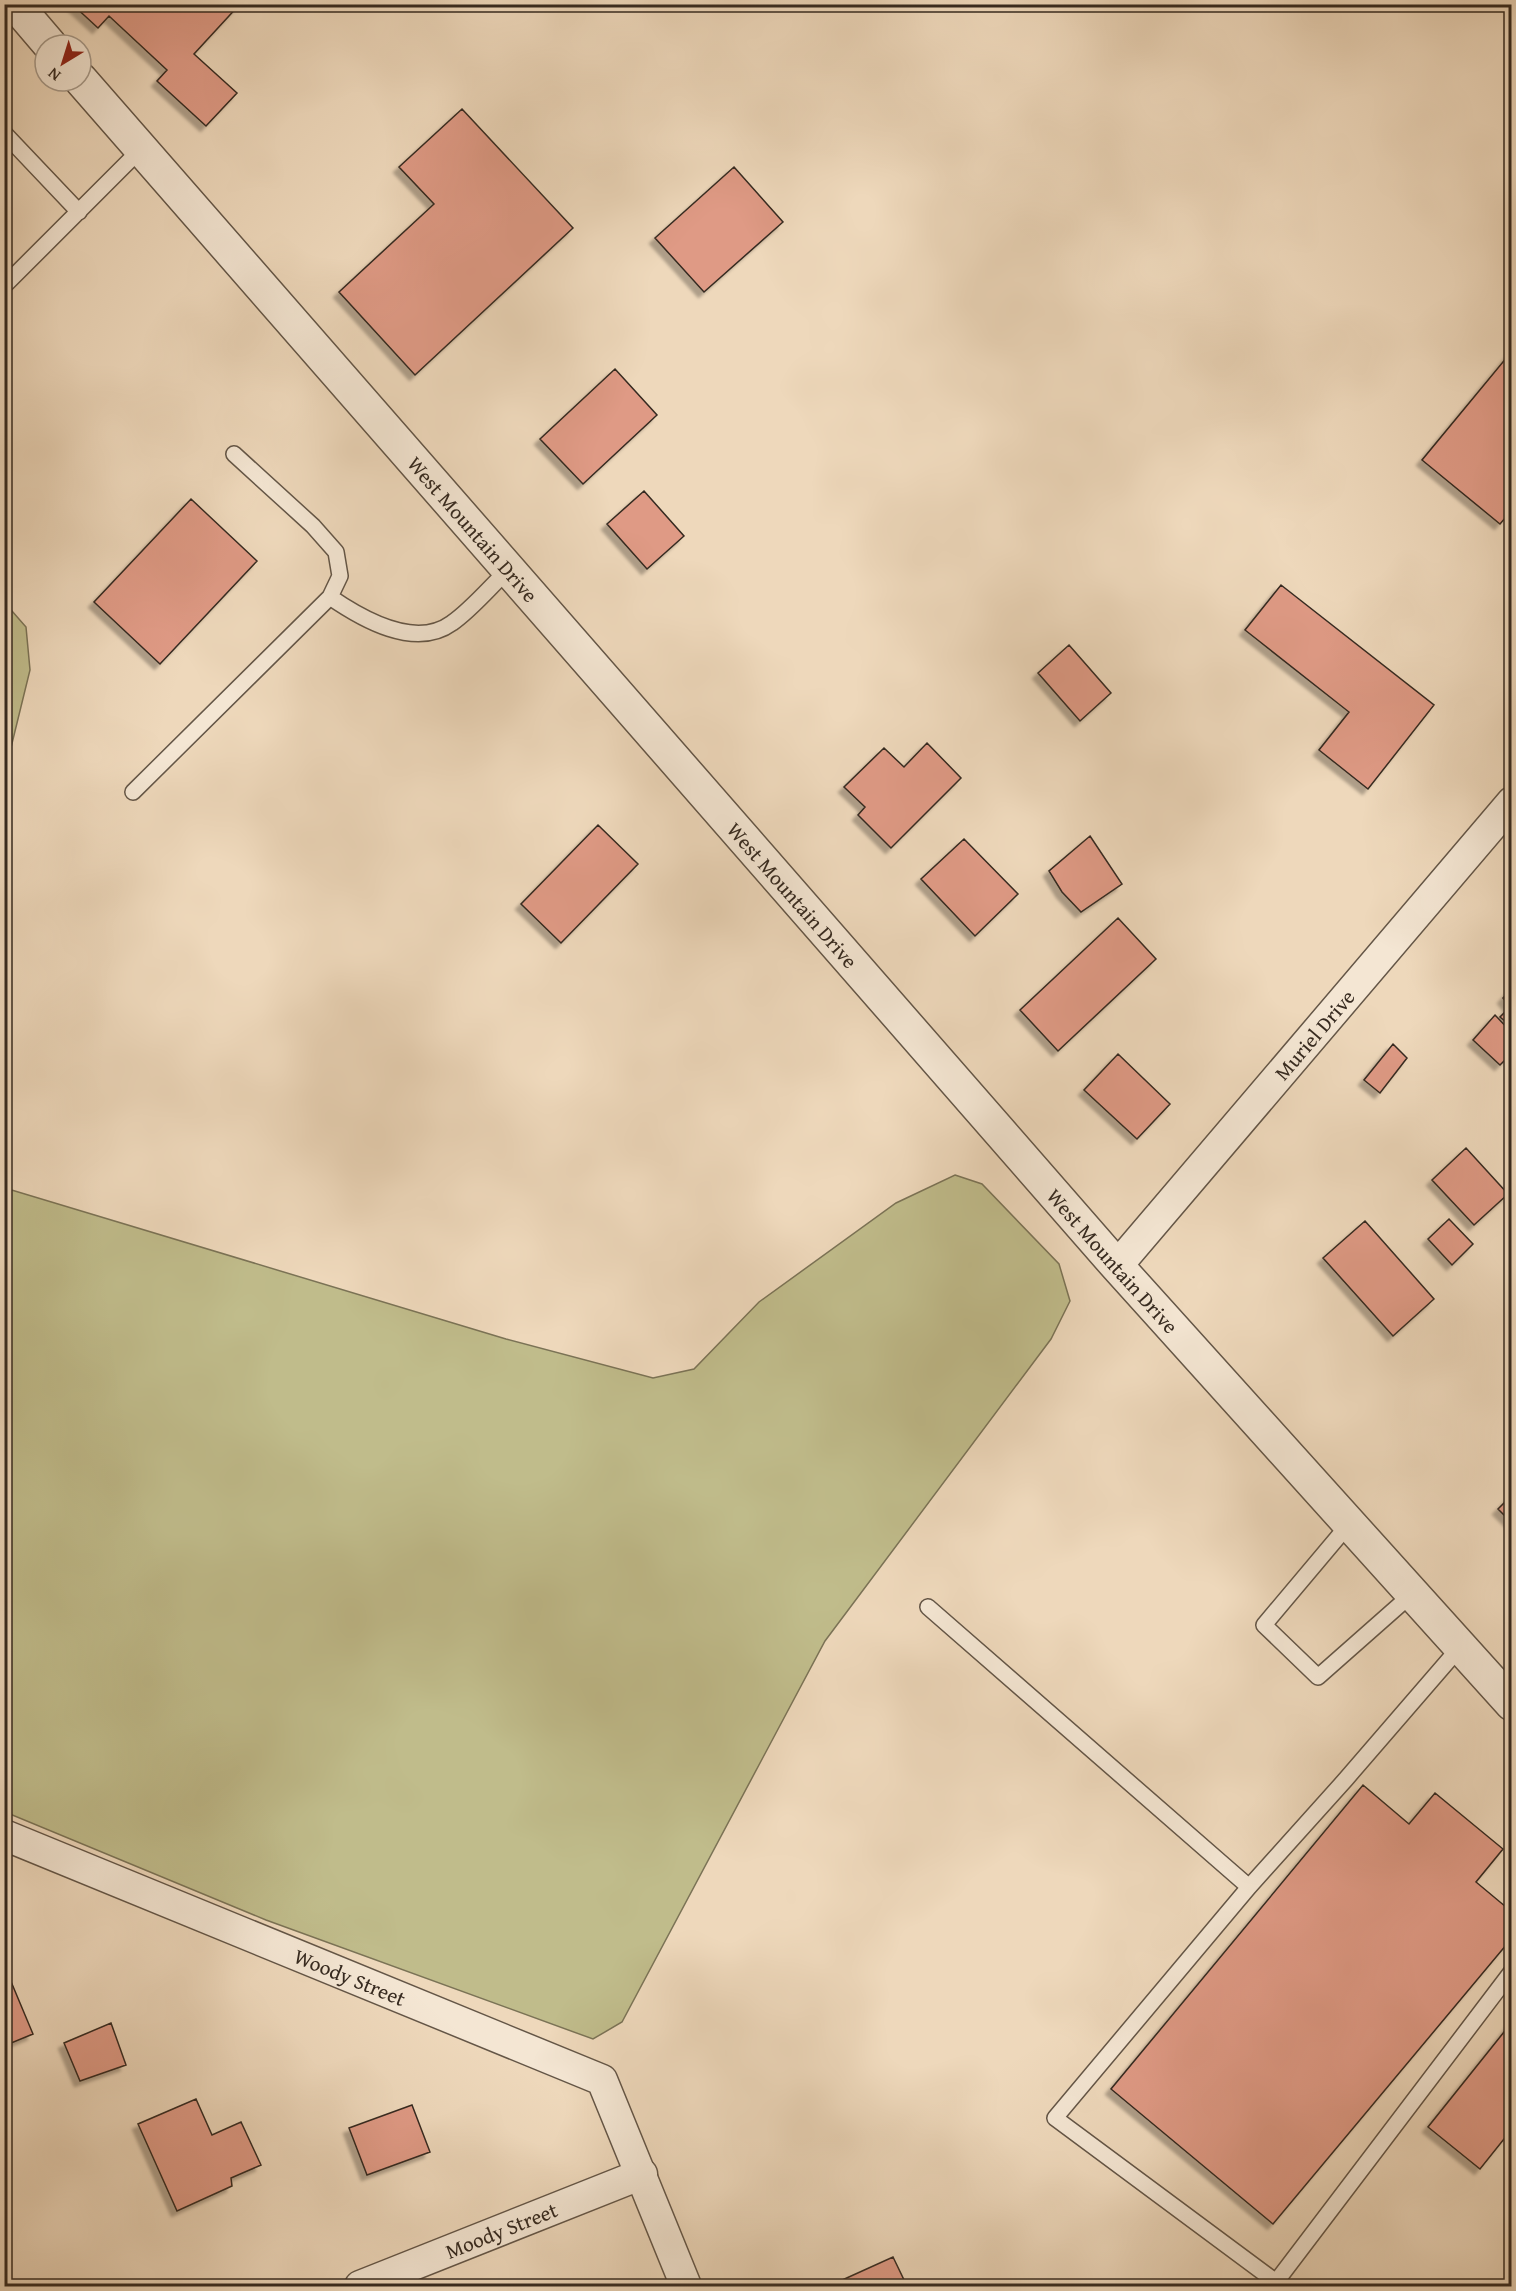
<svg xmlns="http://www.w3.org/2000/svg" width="1516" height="2291" viewBox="0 0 1516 2291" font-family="'Gentium Book Plus',serif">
<defs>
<filter id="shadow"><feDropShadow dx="-5.5" dy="5.5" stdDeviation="1.5" flood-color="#0004"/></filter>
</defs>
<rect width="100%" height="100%" fill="#eed8bb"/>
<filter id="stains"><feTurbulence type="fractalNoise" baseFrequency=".00333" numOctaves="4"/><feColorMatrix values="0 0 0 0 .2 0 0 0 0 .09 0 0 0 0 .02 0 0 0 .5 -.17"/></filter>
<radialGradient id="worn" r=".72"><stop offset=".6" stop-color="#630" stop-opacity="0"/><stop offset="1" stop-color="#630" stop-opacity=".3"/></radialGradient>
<path fill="#c0bc8b" stroke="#7b7356" stroke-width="1.5" d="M5 603 26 627 30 670 5 772Z
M955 1175 982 1184 1059 1264 1070 1301 1051 1339 825 1641 622 2022 593 2039 266 1920 5 1812V1188L506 1339 653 1378 694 1369 759 1302 896 1203Z"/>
<path fill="#df9a85" stroke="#362a20" stroke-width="1.5" filter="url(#shadow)" d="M72 4H172L179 11 185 4H240L194 54 237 93 206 126 157 81 167 70 109 16 98 28Z
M462 109 573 228 415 375 339 292 434 204 399 167Z
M734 167 783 222 704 292 655 238Z
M1512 351V510L1500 524 1422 460Z
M615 369 657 415 583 484 540 439Z
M644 491 684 536 647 569 607 524Z
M191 499 257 561 160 664 94 602Z
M1281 585 1434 705 1368 789 1319 750 1349 712 1245 630Z
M1069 645 1111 693 1080 721 1038 673Z
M927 743 961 778 891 848 858 815 865 807 844 787 884 748 904 767Z
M598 825 638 864 561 943 521 904Z
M1090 836 1122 884 1081 912 1062 892 1049 871Z
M964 839 1018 894 975 936 921 879Z
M1118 918 1156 959 1058 1051 1020 1010Z
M1512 988V1027L1500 1017 1510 1007 1503 998Z
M1495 1015 1512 1033V1053L1500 1065 1473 1040Z
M1393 1044 1407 1058 1380 1093 1364 1080Z
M1118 1054 1170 1104 1137 1139 1084 1090Z
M1466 1148 1508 1194 1474 1225 1432 1180Z
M1449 1219 1473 1244 1452 1265 1428 1239Z
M1365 1221 1434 1299 1393 1336 1323 1258Z
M1512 1495V1523L1498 1509Z
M1363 1785 1409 1824 1435 1793 1503 1849 1476 1882 1512 1912V1938L1273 2224 1111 2089Z
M7 1972 33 2034 4 2046V1973Z
M1512 2022V2129L1480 2169 1428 2127Z
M111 2023 126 2065 80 2081 64 2043Z
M196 2099 212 2135 241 2122 261 2165 231 2178 232 2186 177 2211 138 2124Z
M412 2105 430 2152 367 2175 349 2128Z
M893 2257 905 2282 896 2286H829Z"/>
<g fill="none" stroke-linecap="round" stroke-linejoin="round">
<g stroke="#645647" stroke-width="18">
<path id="service" d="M4 133 79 212
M4 286 141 149
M234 454 313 526 336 552 340 576 330 597
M133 792 330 597C362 619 415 650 452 623 471 610 491 586 509 569
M1349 1524 1264 1625 1318 1677 1412 1594
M928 1607 1249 1887
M1460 1647 1346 1779 1249 1887 1055 2118 1276 2282 1512 1971"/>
</g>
<g stroke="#645647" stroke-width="33">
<g id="minor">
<path id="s1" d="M1117 1266 1512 802"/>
<path id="s2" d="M4 1835 602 2080 686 2286"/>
<path id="s3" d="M360 2286 642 2174"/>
</g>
</g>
<g stroke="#645647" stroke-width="36">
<g id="tertiary">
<path d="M15 4 50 45"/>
<path id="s4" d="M81 80 1117 1266 1512 1704"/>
</g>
</g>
<use href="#service" stroke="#f4e6d3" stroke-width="15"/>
<use href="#minor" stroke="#f4e6d3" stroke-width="30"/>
<use href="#tertiary" stroke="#f4e6d3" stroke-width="33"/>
</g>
<g text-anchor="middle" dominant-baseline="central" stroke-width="4.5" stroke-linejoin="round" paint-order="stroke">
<g font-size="21" fill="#362a20" stroke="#f4e6d3">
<text stroke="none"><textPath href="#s4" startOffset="596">West Mountain Drive</textPath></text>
<text stroke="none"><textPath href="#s4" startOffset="1082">West Mountain Drive</textPath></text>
<text stroke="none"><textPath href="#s1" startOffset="304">Muriel Drive</textPath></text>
<text stroke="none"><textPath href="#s4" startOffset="1568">West Mountain Drive</textPath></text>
<text stroke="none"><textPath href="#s2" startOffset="374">Woody Street</textPath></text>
<text stroke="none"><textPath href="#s3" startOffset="152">Moody Street</textPath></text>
</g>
</g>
<rect width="1516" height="2291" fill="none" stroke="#eed8bb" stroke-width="24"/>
<rect x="6" y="6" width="1504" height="2279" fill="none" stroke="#362a20" stroke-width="3"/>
<rect x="12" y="12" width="1492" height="2267" fill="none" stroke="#362a20" stroke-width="1.5"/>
<g transform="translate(63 63) rotate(218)"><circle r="28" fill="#f4e6d3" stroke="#a89b8b" stroke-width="1.5"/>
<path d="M0-4.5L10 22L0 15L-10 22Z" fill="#8f2418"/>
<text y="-9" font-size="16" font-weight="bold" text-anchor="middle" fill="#362a20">N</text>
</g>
<rect width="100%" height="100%" filter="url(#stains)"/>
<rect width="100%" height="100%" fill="url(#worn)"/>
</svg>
